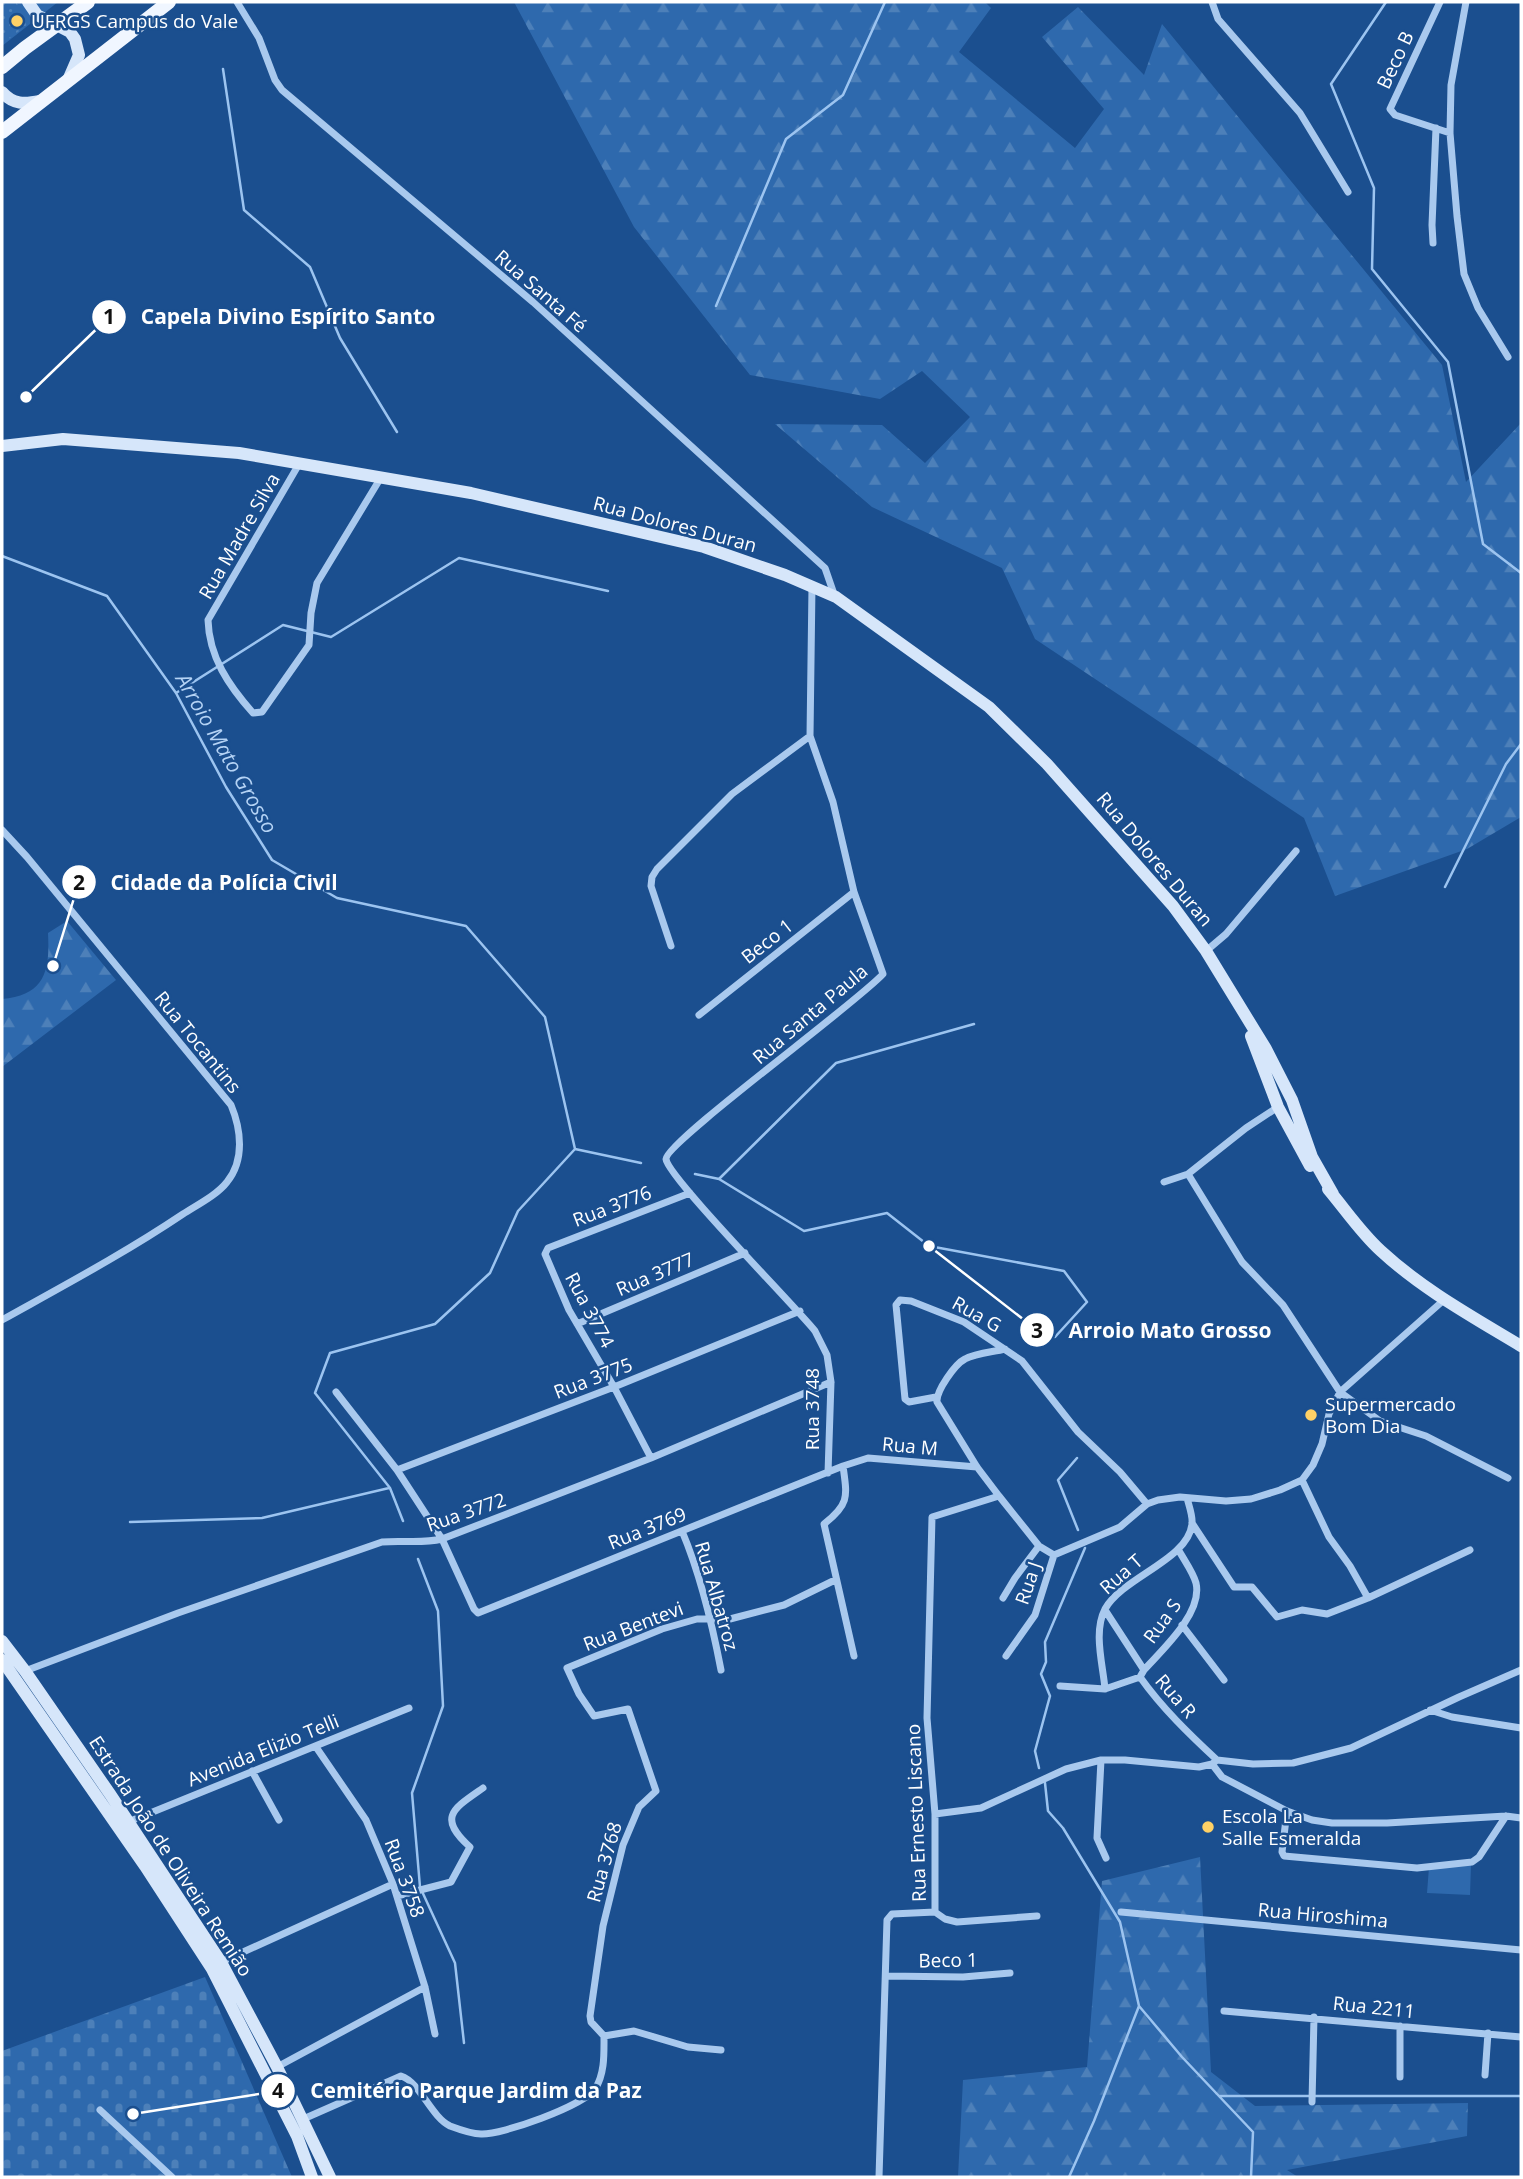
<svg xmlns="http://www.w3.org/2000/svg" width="1523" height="2179" viewBox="0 0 1523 2179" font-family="'Open Sans',sans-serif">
<defs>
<pattern id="forest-firs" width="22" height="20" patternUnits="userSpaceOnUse" patternTransform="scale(1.75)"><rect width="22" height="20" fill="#2e69ad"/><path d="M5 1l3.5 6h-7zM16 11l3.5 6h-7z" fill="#4d80b9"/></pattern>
<pattern id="cemetery-stones" width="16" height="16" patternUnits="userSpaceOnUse" patternTransform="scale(1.75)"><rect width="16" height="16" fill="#2e69ad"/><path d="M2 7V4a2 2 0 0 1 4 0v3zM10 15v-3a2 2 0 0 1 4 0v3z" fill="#4d80b9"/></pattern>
<pattern id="park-dots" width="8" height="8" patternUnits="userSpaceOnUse" patternTransform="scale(1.75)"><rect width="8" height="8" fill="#2e69ad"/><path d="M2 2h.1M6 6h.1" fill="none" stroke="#4d80b9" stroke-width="1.8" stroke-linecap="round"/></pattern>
</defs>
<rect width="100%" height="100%" fill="#1b4f8f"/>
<path fill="#2e69ad" d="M2 2H58L2 46Z
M1471 1865 1470 1895 1427 1893 1429 1867Z"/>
<path fill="url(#forest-firs)" d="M514 2H985L991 8 959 52 1075 148 1104 109 1042 37 1078 7 1144 75 1162 24 1442 365 1466 482 1521 423V817L1467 849 1335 896 1304 818 1035 639 1002 568 872 507 775 424 882 425 925 463 970 417 922 371 880 399 750 375 634 227Z
M67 921 116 980 2 1067V999C45 995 50 971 48 933Z
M1200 1857 1211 2072 1255 2106 1468 2103 1467 2136 1287 2170 1298 2177H958L963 2080 1087 2067 1102 1881Z"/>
<path fill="url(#cemetery-stones)" d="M205 1977 292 2177H2V2051Z"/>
<path fill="url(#park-dots)" d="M2 2H16L28 22 26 26 3 43Z"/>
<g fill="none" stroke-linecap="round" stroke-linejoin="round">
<path stroke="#9cc4f0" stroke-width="2.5" d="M1386 2 1331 84 1374 188 1372 269 1448 362 1483 544 1521 573
M223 69 244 210 310 267 340 338 397 432
M716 306 786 139 843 95 885 2
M2 556 107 596 176 693 226 787 272 860 337 898 466 926 545 1017 575 1149 641 1163
M176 693 283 625 331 637 459 558 608 591
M1445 887 1506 764 1521 744
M695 1174 719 1179 804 1231 887 1213 929 1246 1064 1271 1087 1302 1055 1337
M719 1179 836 1063 974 1024
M1077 1458 1058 1480 1078 1530
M403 1521 390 1488 315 1393 330 1353 435 1324 490 1273 518 1211 575 1149
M130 1522 262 1518 389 1488
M418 1559 438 1611 443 1706 412 1793 420 1887 455 1963 464 2043
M1039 1768 1035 1751 1050 1696 1041 1674 1046 1662 1045 1642 1085 1548
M1045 1783 1048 1811 1063 1828 1120 1922 1139 2006 1182 2057 1253 2132 1251 2177
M1220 2096H1521
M1069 2177 1094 2121 1139 2006"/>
<path stroke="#a9c9ee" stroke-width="7" d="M237 2 259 38 275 80 282 90 533 302 825 568 835 597
M1212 2 1218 19 1300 113 1348 192
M1440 2 1390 109 1395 115 1450 133
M1466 2 1451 85 1450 133 1457 216 1464 274 1478 308 1508 357
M1433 243 1432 225 1436 128
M299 464 208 620C209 657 229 686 253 713L262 712 309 645 311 613 317 583 380 479
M812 586 810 736 833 802 854 892 883 974C858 1002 665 1143 666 1159 667 1176 795 1306 815 1331L827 1355 831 1382 828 1473
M2 830 27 857 231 1105C241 1129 245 1160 227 1182 217 1195 197 1205 183 1214 125 1253 63 1286 2 1320
M671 946 651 886 652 877 657 869 732 794 810 736
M1206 951 1226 934 1296 851
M699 1015 854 892
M1188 1174 1242 1262 1283 1305 1340 1392 1380 1421 1426 1436 1508 1478
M1164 1182 1188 1174 1246 1128 1278 1107
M577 1324 745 1253
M1005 1349C993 1352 976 1353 965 1359 955 1364 936 1391 937 1402L977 1467 999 1496 1039 1546 1054 1555
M336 1392 397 1470 442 1539 474 1609 478 1613 843 1466C847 1496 850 1504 824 1524L854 1656
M936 1397 909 1402 905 1399 896 1305 900 1300 911 1301 964 1322 1022 1361 1078 1432 1120 1472 1147 1504
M651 1458 614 1387 569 1310 545 1254 548 1248 690 1193
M843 1466 868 1458 977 1467
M397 1470 614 1387 800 1311
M1302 1480 1329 1537 1350 1566 1368 1598
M1192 1523 1234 1587H1252L1277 1617 1302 1610 1327 1614 1368 1598 1470 1550
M682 1531C701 1576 712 1623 721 1670
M1054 1555 1120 1527 1147 1504 1158 1500 1180 1497 1226 1501 1251 1499 1280 1490 1302 1480 1313 1465 1322 1444 1329 1414 1340 1392 1445 1299
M1003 1598 1015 1578 1039 1546
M1105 1610 1144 1670 1140 1677C1162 1708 1189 1734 1217 1760
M1182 1625 1224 1680
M1006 1656 1035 1615 1054 1555
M1144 1670C1162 1650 1203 1613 1196 1583 1193 1572 1184 1560 1178 1549
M25 1671 178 1613 382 1542C404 1540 421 1544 442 1539L651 1458 831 1382
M1060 1686 1105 1689 1140 1677
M1105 1689C1103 1665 1093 1632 1105 1609 1123 1577 1188 1560 1192 1524 1193 1516 1189 1506 1187 1498
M1430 1710 1452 1717 1521 1728
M316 1747 366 1820 393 1884 425 1987 435 2034
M1101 1760 1097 1838 1106 1858
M1212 1764 1222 1777 1287 1811 1312 1820 1332 1823H1387L1506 1816 1521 1818
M252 1771 279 1820
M1287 1811 1282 1852 1284 1856 1417 1868 1472 1862 1479 1857 1506 1816
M935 1814 981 1808 1066 1769 1101 1760H1125L1199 1767 1212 1764 1217 1760 1253 1764 1293 1763 1351 1748 1459 1697 1521 1670
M128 1822 409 1708
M397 1896 451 1882 470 1847C437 1817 453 1809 483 1788
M935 1912 945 1919 957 1922 1037 1916
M1121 1912 1521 1950
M221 1962 393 1884
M886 1976 963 1977 1010 1973
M1224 2011 1521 2037
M1400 2026V2077
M604 2036 591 2022 590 2016 603 1926 623 1845 639 1807 656 1791 628 1709 594 1716 579 1694 567 1668 662 1629 697 1619H730L784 1605 835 1580
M277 2067 425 1987
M1485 2075 1488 2033
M1312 2102 1314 2017
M100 2110 172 2177
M301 2120 401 2076C420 2082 431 2117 450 2126 458 2129 472 2134 481 2134 502 2135 583 2106 595 2089 605 2074 604 2053 604 2036L634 2031 688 2047 721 2050
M879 2177 887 1920 892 1914 935 1912V1814L927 1718 932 1517 999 1496"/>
<path stroke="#d6e6fa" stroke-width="12" d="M28 2 37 15 70 32 75 39 79 55 69 78
M2 92C13 105 25 104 40 101
M2 446 63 439 239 453 471 493 704 547 785 575 836 597 989 707 1047 764 1173 906 1206 951 1266 1049 1292 1100 1312 1157 1333 1194
M1251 1036 1278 1107 1310 1166
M1328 1189C1345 1209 1361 1233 1381 1251 1422 1289 1473 1317 1521 1346
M2 1641 25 1671 110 1794 221 1962 277 2067 330 2177
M2 1660 145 1866 212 1969 297 2136 312 2177"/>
<path stroke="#f0f6ff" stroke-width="14" d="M2 67 25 48 88 2
M2 132 169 2"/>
</g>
<g fill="#ffd166" stroke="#1b4f8f" stroke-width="2.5">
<circle cx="17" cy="21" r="7"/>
<circle cx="1311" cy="1415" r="7"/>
<circle cx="1208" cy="1827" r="7"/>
</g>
<g text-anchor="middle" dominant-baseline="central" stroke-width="5" stroke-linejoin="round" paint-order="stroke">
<g font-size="19" fill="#fff" stroke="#1b4f8f" text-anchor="start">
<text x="31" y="21">UFRGS Campus do Vale</text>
<text x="1325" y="1404">Supermercado<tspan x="1325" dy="22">Bom Dia</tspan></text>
<text x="1222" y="1816">Escola La<tspan x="1222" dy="22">Salle Esmeralda</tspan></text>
</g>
<g font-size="19" fill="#fff" stroke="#1b4f8f">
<text transform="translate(1395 60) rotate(-65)">Beco B</text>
<text transform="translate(541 291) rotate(41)">Rua Santa Fé</text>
<text transform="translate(675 524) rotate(15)">Rua Dolores Duran</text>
<text transform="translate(239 536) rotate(-60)">Rua Madre Silva</text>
<text transform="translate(1155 859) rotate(50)">Rua Dolores Duran</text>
<text transform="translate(767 941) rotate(-38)">Beco 1</text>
<text transform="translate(810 1014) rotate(-40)">Rua Santa Paula</text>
<text transform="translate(198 1042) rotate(51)">Rua Tocantins</text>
<text transform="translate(612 1206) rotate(-21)">Rua 3776</text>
<text transform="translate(655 1274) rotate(-23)">Rua 3777</text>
<text transform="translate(590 1310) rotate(62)">Rua 3774</text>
<text transform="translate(977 1314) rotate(29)">Rua G</text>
<text transform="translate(593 1378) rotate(-21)">Rua 3775</text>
<text transform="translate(812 1409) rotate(-90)">Rua 3748</text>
<text transform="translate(910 1446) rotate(5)">Rua M</text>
<text transform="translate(466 1512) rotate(-19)">Rua 3772</text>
<text transform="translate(647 1528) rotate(-22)">Rua 3769</text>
<text transform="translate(1121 1574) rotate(-41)">Rua T</text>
<text transform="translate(1028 1583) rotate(-71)">Rua J</text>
<text transform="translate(717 1596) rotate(74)">Rua Albatroz</text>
<text transform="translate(1162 1621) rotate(-54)">Rua S</text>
<text transform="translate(633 1626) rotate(-21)">Rua Bentevi</text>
<text transform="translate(1176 1696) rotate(49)">Rua R</text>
<text transform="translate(263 1750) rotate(-22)">Avenida Elizio Telli</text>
<text transform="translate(916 1813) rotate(-92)">Rua Ernesto Liscano</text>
<text transform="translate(171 1856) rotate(57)">Estrada João de Oliveira Remião</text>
<text transform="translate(604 1862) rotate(-74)">Rua 3768</text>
<text transform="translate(405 1878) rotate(70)">Rua 3758</text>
<text transform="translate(1323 1915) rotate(5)">Rua Hiroshima</text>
<text transform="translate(948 1960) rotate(-1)">Beco 1</text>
<text transform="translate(1374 2007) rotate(6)">Rua 2211</text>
</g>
<g font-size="21" font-style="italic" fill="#b5d3f5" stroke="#1b4f8f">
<text transform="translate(227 753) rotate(60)">Arroio Mato Grosso</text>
</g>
</g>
<path fill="none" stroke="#fff" stroke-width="2.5" d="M26 397L109 317M53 966L79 882M929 1246L1037 1330M133 2114L278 2091"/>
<g fill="#fff" stroke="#1b4f8f" stroke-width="2.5">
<circle cx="26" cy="397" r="7"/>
<circle cx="53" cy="966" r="7"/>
<circle cx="929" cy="1246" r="7"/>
<circle cx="133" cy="2114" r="7"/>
<circle cx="109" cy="317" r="18"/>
<circle cx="79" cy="882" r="18"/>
<circle cx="1037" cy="1330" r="18"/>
<circle cx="278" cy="2091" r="18"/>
</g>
<g font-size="21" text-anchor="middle" font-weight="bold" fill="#111">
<text x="109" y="324">1</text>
<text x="79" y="890">2</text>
<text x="1037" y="1338">3</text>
<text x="278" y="2098">4</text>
</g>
<g font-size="21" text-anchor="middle" font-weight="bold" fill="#fff" stroke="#1b4f8f" stroke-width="5" stroke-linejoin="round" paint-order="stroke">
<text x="288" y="324">Capela Divino Espírito Santo</text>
<text x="224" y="890">Cidade da Polícia Civil</text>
<text x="1170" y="1338">Arroio Mato Grosso</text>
<text x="476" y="2098">Cemitério Parque Jardim da Paz</text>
</g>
<rect width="1523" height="2179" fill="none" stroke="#ffffff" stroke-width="7"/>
</svg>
